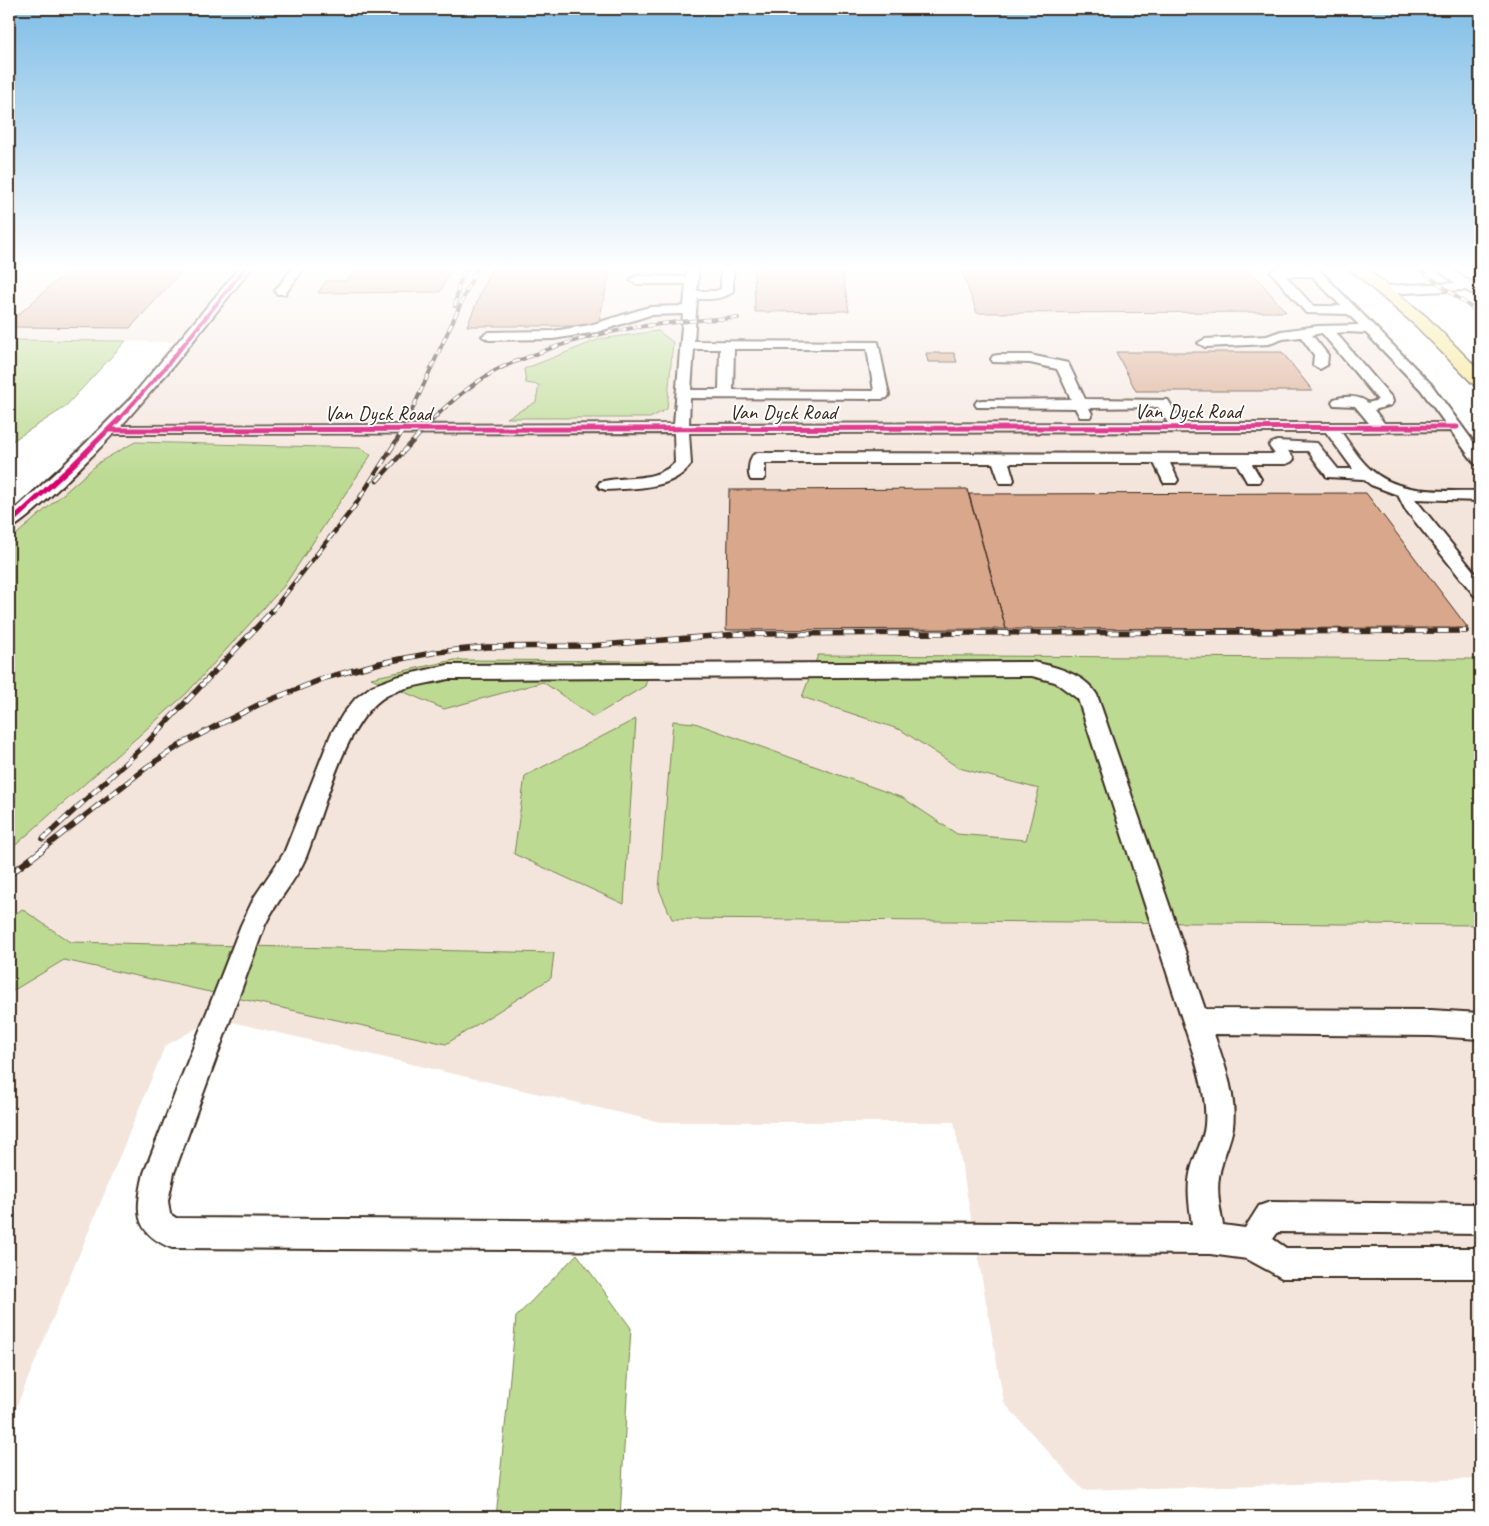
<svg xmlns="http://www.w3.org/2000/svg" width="1489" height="1526" viewBox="0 0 1489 1526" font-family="Caveat,sans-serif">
<rect width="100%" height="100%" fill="#fff"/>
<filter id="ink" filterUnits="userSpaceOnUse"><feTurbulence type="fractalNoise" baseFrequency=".02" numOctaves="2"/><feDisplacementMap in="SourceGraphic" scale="10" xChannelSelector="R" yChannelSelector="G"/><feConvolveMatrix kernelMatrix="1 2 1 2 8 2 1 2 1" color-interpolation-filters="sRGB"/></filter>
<g filter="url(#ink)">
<path fill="#f4e5dc" d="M30 266H238L174 342 9 340V284Z
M255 266H1314L1367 314 1435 388 1480 446V1479L1083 1490 1004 1403 954 1122H659L215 1018 165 1046 9 1425V534L106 445 189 349Z"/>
<path fill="#bcda92" stroke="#7c8258" d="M658 331 673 342 667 409 650 418H507L536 402 539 385 526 383 524 369 600 339Z
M9 340 126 341 64 408 9 443Z
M135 442 360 448 371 455 284 586 186 694 9 851V541L101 461Z
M818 655 1480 659V925L672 919 659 889 673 721 695 723 903 798 957 834 1026 840 1039 789 959 768 901 730 802 697Z
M454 660 653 661 645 686 593 717 543 682 444 709 371 678Z
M636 719 624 904 514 854 525 776Z
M22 909 70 942 554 953 551 978 446 1044 64 960 9 993V919Z
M577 1254 631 1328 620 1517H496L516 1317Z"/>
<path fill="#d9a88c" stroke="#3b2a1e" d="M73 266H187L130 328 9 327V323Z
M357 266H453L440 292 318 293 326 281H347Z
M492 266H611L598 326H467Z
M754 266H841L849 311 755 312Z
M960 266H1247L1286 312 977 313Z
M1116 352H1282L1313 391H1136Z
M926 353H954L957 362H928Z
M967 489 1006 629 726 630 729 490Z
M1366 493 1468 628 1006 629 969 494Z"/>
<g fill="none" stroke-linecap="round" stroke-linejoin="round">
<g stroke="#3b2a1e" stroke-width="4">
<path id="minor" d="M241 266H253L169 371 121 426 674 424 683 314 650 315 597 332 553 339 489 340 482 336 489 332 553 331 590 325 649 307 684 306 686 284H636L630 280 636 276 686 277 687 266H699L697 291H715L721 289V266H733V291C724 300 709 299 697 299L694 341 878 342 889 395 887 398 882 399 690 398 689 424 1168 423 1158 407 1089 408 1092 414 1090 417H1080L1075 408 977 407 975 404 977 401 982 400 1071 399 1057 369 1030 363 993 362 991 359 993 356 998 355H1030L1068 363 1085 399 1168 400 1182 423H1369L1355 406 1334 405 1332 402 1334 399C1344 396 1360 395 1368 403L1378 400 1322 333 1312 335 1328 355 1327 365 1320 369 1313 365 1314 355 1301 337 1283 339 1269 344 1205 347 1198 343 1205 339 1267 336 1281 331 1318 326 1359 325 1348 314 1306 313 1271 272 1277 268H1305L1303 266H1315L1431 384 1480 451V466L1475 464 1451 431 1341 432C1350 444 1358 458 1369 468 1399 496 1442 490 1480 491V501L1415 499 1480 579V597L1474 595 1405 509 1398 495 1371 485 1363 479 1327 477 1308 451H1288L1294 459 1291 462 1286 464H1252L1261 479 1259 482H1247L1237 464 1170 463 1178 480 1176 483H1164L1154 463H1009L1014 480 1012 483H1000L993 463H765V477L763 480H751C747 475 749 460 753 455L758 453 1275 454 1269 446 1272 443 1277 441 1317 443 1338 469H1353L1326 432 689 433 691 464C673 490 634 488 606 490L600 488 598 485 600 482C627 475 653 483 675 463L674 433 113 434C97 451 25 525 9 529V515L68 461 130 399ZM1286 276H1312L1341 306H1313ZM1347 332 1366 333 1421 390 1445 423H1384L1374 410 1391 405 1393 402 1392 398 1336 333ZM694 349H720L719 390H691ZM734 349H867L874 391 733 390Z
M294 266H306L285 294H277L275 291Z
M1433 266C1455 263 1459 283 1480 282V290L1471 293 1465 290 1385 294 1379 290 1385 286 1455 283Z
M1032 662C1055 666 1085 674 1097 695L1205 1009 1431 1010 1480 1013V1039L1431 1036 1214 1034C1224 1063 1237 1096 1233 1127 1231 1140 1225 1152 1222 1164 1215 1185 1219 1205 1223 1225L1245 1228 1259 1206 1270 1202 1480 1204V1234L1278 1232 1273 1239 1286 1248H1480V1278H1282L1247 1259 1210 1254 172 1248C132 1232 136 1210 144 1173L241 925 255 896 284 853 331 734 343 714 356 698 372 686 396 677 448 665ZM1032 676 1055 682 1078 699 1195 1059C1201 1081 1207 1103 1205 1125 1204 1139 1196 1152 1192 1166 1186 1185 1189 1204 1192 1224L176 1218 170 1214 168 1201 174 1173 265 925C276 901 296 881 306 857 324 812 344 721 386 696 404 686 428 684 448 679Z"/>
</g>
<g stroke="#3b2a1e" stroke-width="3">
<path id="major" d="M1346 266H1363L1427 317 1480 371V386L1474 385 1415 325Z"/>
</g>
<use href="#minor" fill="#fff" fill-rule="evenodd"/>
<use href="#major" fill="#f4e382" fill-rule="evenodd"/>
<g stroke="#3b2a1e" stroke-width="4">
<path id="rail-far3" d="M1415 266 1480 314
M455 306 459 284 468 266
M408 419 478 266
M433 419C450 402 469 386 490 374 502 366 515 362 528 357 596 329 666 321 738 318"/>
</g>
<g stroke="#3b2a1e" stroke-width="4.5">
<path id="rail-far2" d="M377 481 434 418
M272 611 354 507 404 429 409 418"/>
</g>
<g stroke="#3b2a1e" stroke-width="5.5">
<path id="rail-far1" d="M43 839 146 744 273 610
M40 851 147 767 182 744 218 725 260 704 325 678 380 663 437 652 487 647 589 646 738 634 1466 631"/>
</g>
<g stroke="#3b2a1e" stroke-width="6">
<path id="rail" d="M9 875 42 850"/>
</g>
<use href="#rail-far3" stroke="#fff" stroke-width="2.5" stroke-dasharray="7" stroke-linecap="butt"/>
<use href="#rail-far2" stroke="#fff" stroke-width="3" stroke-dasharray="9" stroke-linecap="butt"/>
<use href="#rail-far1" stroke="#fff" stroke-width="4" stroke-dasharray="11" stroke-linecap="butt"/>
<use href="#rail" stroke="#fff" stroke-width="4.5" stroke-dasharray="14" stroke-linecap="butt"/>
<g stroke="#fff" stroke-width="5.5">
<path id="cycleway-far1" d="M119 419 164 369 247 266"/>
</g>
<g stroke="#fff" stroke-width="8">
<path id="cycleway" d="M109 430 1457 427
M9 524 74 464 120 418"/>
</g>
<use href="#cycleway-far1" stroke="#d6006c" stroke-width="4"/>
<use href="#cycleway" stroke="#d6006c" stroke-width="5"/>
</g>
</g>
<linearGradient id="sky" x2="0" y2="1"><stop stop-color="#7fbde6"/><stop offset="0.56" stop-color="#fff"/><stop offset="1" stop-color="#fff" stop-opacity="0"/></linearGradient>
<rect width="1489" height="479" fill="url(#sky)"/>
<g text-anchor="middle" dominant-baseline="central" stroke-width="4" stroke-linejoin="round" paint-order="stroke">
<g font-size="21" fill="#3b2a1e" stroke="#fff">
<text x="1188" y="411">Van Dyck Road</text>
<text x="783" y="412">Van Dyck Road</text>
<text x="378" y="413">Van Dyck Road</text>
</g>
</g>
<rect width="1489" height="1526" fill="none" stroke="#fff" stroke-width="30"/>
<rect x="15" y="15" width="1459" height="1496" fill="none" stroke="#3b2a1e" stroke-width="2" filter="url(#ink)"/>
</svg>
